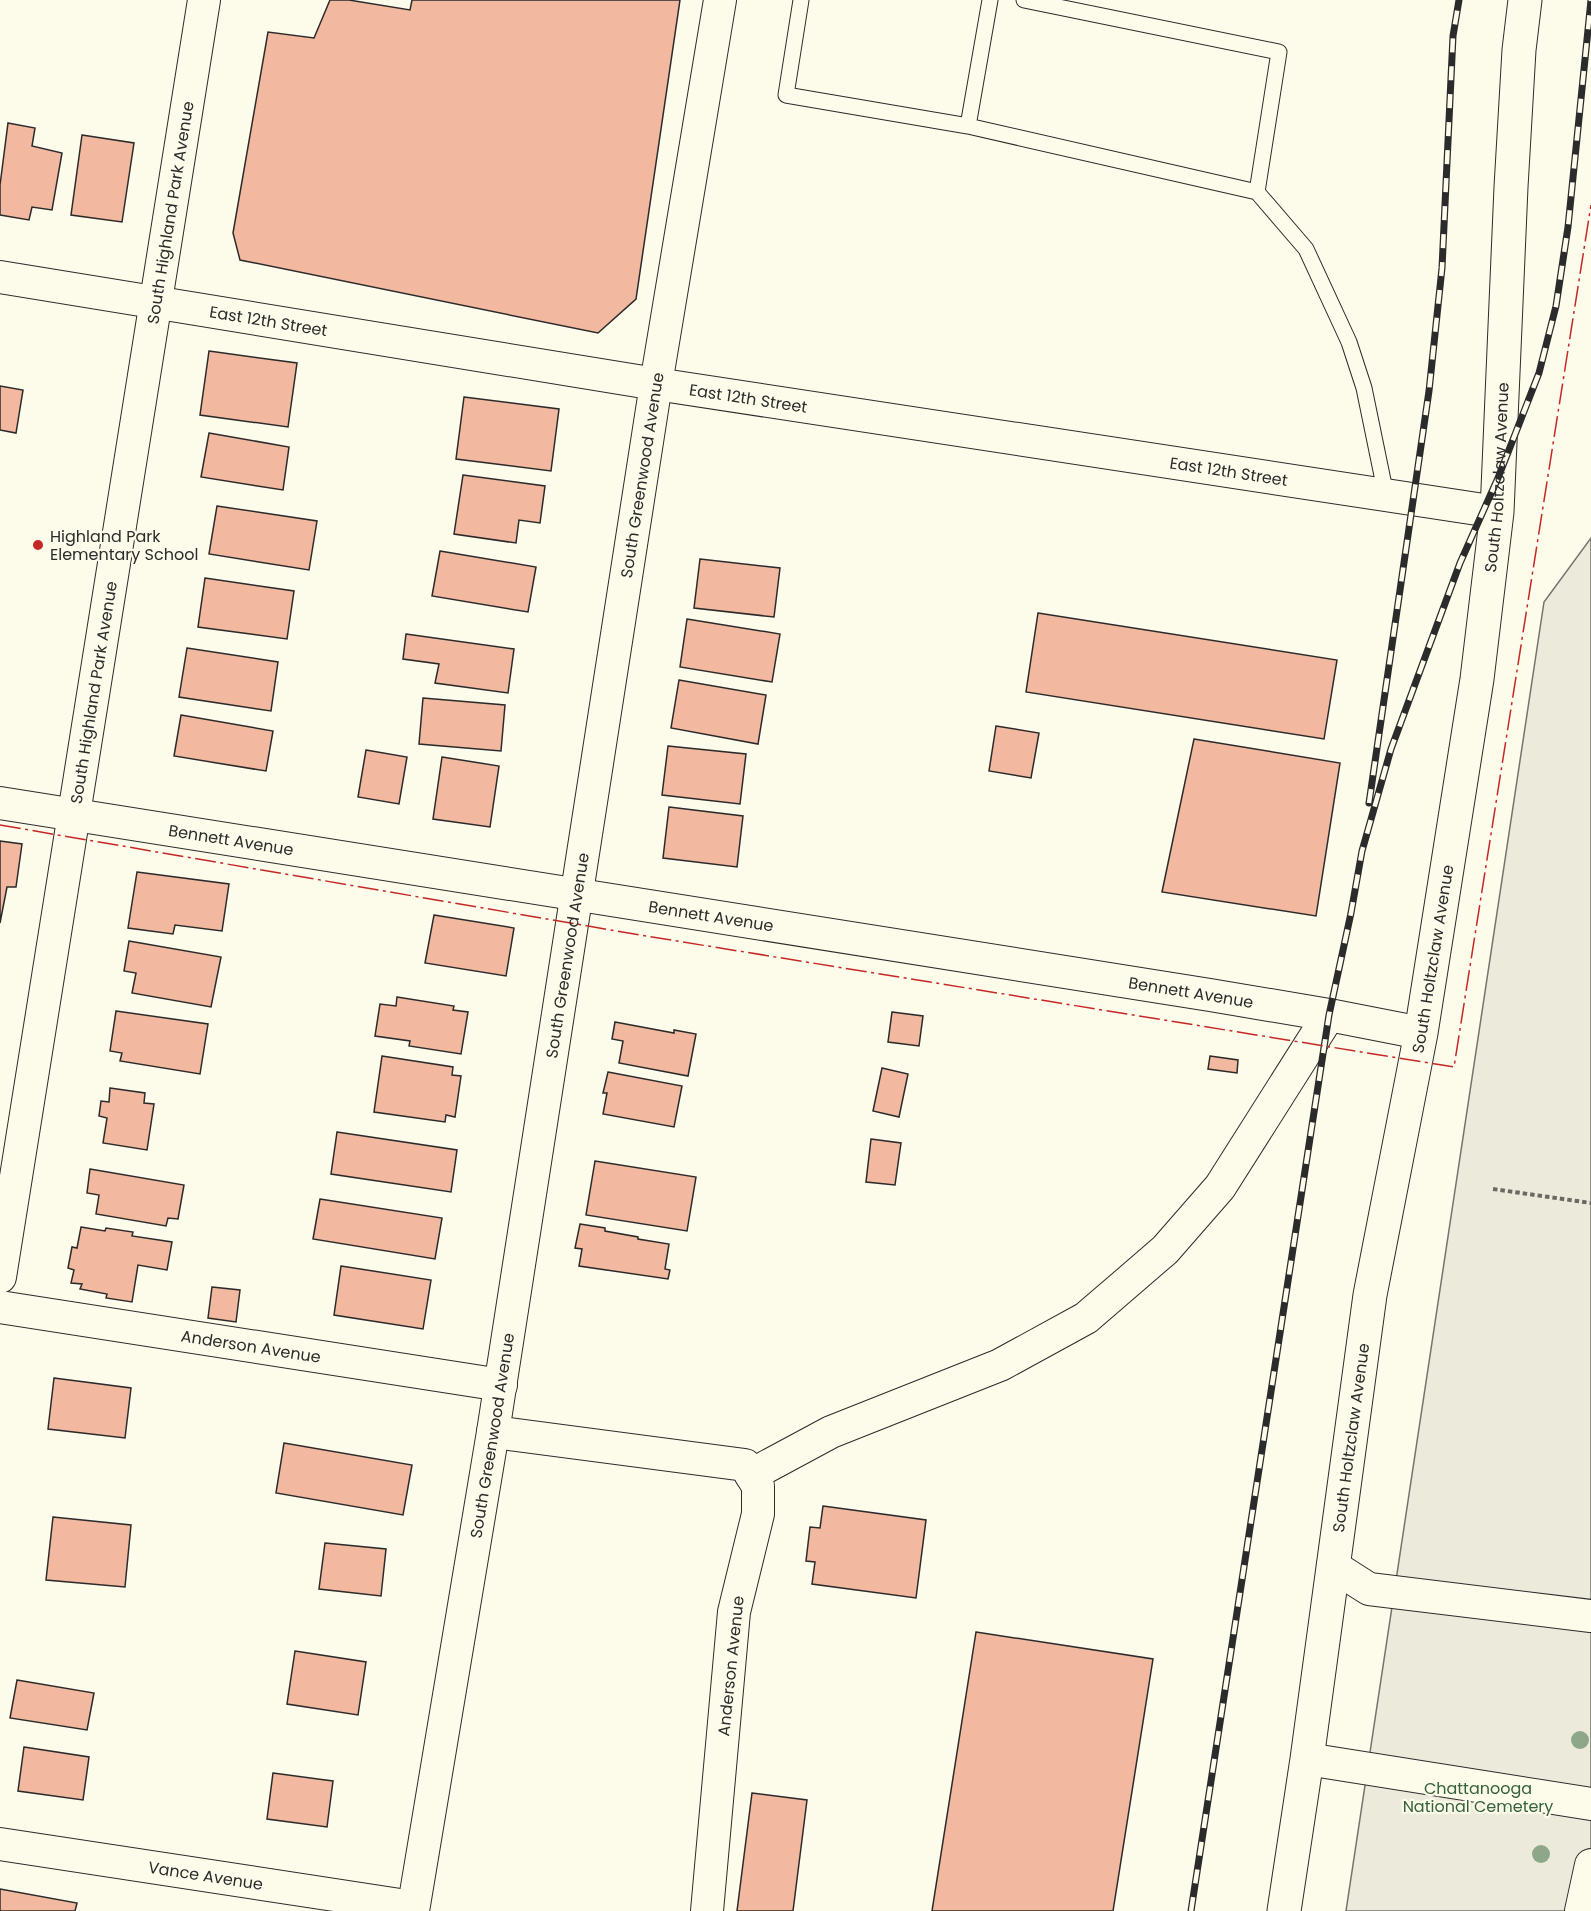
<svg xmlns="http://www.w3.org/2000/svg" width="1591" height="1911" viewBox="0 0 1591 1911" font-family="Poppins,sans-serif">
<rect width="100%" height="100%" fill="#fdfbea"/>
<path fill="#ecebdb" stroke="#74746e" stroke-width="1.5" d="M1591 538V1911H1346L1544 602Z"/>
<path fill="#f2b8a0" stroke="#2b2b2b" stroke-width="1.5" d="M330 0H349L410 10 412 0H680L636 299 598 333 240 260 233 233 268 32 314 38Z
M8 123 35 128 32 146 62 153 52 210 32 207 29 220 0 215V185Z
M82 135 134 143 122 222 71 215Z
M209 351 297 363 288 427 200 415Z
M0 386 23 390 16 433 0 430Z
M464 397 559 409 551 471 456 459Z
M209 433 289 447 283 490 201 477Z
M463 475 545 486 540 523 519 520 516 543 454 534Z
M217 506 317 521 309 570 209 554Z
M440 551 536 567 528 612 432 596Z
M700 559 780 568 774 617 694 608Z
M205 578 294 591 287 639 198 627Z
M1038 613 1337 660 1324 739 1026 692Z
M687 619 780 634 772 682 680 667Z
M406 634 514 649 508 693 435 683 439 664 403 659Z
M187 648 278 662 271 711 179 697Z
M679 680 766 695 758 744 671 728Z
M423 698 505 705 501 751 419 744Z
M181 715 273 731 266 771 174 756Z
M996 726 1039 733 1031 778 989 771Z
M1194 739 1340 763 1316 916 1162 892Z
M668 746 746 754 740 804 662 795Z
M366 750 407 757 399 804 358 797Z
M442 757 499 766 490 827 433 819Z
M669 807 743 816 737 867 663 858Z
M0 841 22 844 16 887H7L0 923Z
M137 872 229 884 222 931 175 925 173 934 128 928Z
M434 915 514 928 506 976 425 963Z
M129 941 221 957 211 1007 132 993 136 973 124 971Z
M397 997 454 1006 453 1010 468 1012 461 1054 409 1046 410 1041 375 1036 380 1004 396 1006Z
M116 1011 208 1024 200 1074 120 1061 122 1053 110 1051Z
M892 1012 923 1016 919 1046 888 1042Z
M615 1022 674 1033V1030L696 1034 688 1076 619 1063 623 1041 612 1039Z
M382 1056 453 1067 452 1075 461 1076 455 1117 446 1115 445 1122 374 1112Z
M1210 1056 1238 1060 1237 1073 1208 1069Z
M882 1068 908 1074 899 1117 873 1111Z
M608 1072 682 1086 674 1127 603 1114 607 1093H603Z
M110 1088 145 1093 144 1103 154 1104 147 1150 103 1143 107 1118 99 1116 101 1101 109 1102Z
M337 1132 457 1150 451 1192 331 1174Z
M871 1139 901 1143 895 1185 866 1182Z
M595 1161 696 1177 687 1231 586 1215Z
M90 1169 184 1185 178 1219 168 1218 166 1226 96 1214 99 1195 87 1193Z
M320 1199 442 1218 435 1259 313 1239Z
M580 1224 605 1228V1231L638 1237V1239L669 1244 665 1269 670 1270 668 1279 579 1266 582 1249 575 1248Z
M81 1227 105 1231 106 1228 133 1232 132 1236 172 1242 167 1270 138 1265 132 1302 106 1298 107 1294 80 1289 82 1284 71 1283 74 1270 68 1268 72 1247 77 1248Z
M341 1266 431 1280 423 1329 334 1315Z
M212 1287 240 1290 236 1322 208 1318Z
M54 1378 131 1388 125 1438 48 1429Z
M284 1443 412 1465 403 1515 276 1493Z
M823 1506 926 1520 916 1598 812 1584 815 1562 806 1561 810 1527 820 1528Z
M53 1517 131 1525 125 1587 46 1580Z
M325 1543 386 1549 381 1596 319 1589Z
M976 1632 1153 1659 1113 1911H932Z
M295 1651 366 1662 358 1715 287 1704Z
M17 1680 94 1693 87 1730 10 1718Z
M24 1747 89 1757 83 1800 18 1791Z
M273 1773 333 1781 327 1827 267 1819Z
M752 1793 807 1800 793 1911H737Z
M0 1889 77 1903 75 1911H0Z"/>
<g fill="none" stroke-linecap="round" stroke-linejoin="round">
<g stroke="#2b2b2b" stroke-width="17">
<path id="lane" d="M801 0 786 95 968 126 1257 192 1306 249 1349 342 1364 388 1386 495
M1024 0 1279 52 1257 192
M968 126 990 0"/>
</g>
<g stroke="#2b2b2b" stroke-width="34">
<g id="street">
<path id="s1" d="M0 277 656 384 1497 512"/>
<path id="s2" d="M0 803 1210 995 1329 1015 1421 1033"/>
<path id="s3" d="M0 1277 204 0"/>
<path id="s4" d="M0 1307 501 1385"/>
<path d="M493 1432 745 1465 758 1486V1514L734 1612 707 1911"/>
<path d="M751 1475 831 1432 1000 1365 1086 1318 1165 1250 1220 1187 1329 1015"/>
<path d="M1333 1566 1369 1589 1591 1616"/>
<path d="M1307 1759 1591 1804"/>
<path id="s5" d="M0 1844 413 1907"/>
<path id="s6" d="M413 1911 493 1432 656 384 720 0"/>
<path d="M1581 1911 1591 1865"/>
</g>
</g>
<g stroke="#2b2b2b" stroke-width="35">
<g id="secondary">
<path id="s7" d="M1284 1911 1307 1759 1370 1295 1421 1033 1477 679 1497 512 1511 187 1519 50 1525 0"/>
</g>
</g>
<path stroke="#6a6964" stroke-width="4" stroke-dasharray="4.5 3" stroke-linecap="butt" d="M1493 1189 1591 1203"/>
<use href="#lane" stroke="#fdfbea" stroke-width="15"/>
<use href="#street" stroke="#fdfbea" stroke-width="32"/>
<use href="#secondary" stroke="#fdfbea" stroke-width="33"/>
<g stroke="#2b2b2b" stroke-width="7">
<path id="rail" d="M1369 803 1429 391 1442 268 1453 36 1459 0
M1191 1911 1329 1015 1351 913 1362 851 1391 749 1460 563 1498 478 1539 373 1556 306 1568 227 1591 0"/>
</g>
<use href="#rail" stroke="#fdfbea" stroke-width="4.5" stroke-dasharray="14" stroke-linecap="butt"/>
<path stroke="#c62828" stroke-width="1.5" stroke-dasharray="21 4.5 3 4.5" stroke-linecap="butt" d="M0 825 646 936 1454 1067 1591 205"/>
</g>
<g fill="#8ea78a">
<circle cx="1580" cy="1740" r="9"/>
<circle cx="1541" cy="1854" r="9"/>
</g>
<circle fill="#c62828" stroke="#fdfbea" stroke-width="2" cx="38" cy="545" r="6"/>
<g text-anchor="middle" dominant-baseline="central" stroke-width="4.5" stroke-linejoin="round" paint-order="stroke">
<g font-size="16" fill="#2b2b2b" stroke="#fdfbea">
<text stroke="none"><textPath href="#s3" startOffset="1078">South Highland Park Avenue</textPath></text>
<text stroke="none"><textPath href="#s1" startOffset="272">East 12th Street</textPath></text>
<text stroke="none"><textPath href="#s1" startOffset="758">East 12th Street</textPath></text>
<text stroke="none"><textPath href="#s1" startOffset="1244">East 12th Street</textPath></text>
<text stroke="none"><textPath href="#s6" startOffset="1454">South Greenwood Avenue</textPath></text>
<text stroke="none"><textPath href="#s7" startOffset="1450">South Holtzclaw Avenue</textPath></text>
<text stroke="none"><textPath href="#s3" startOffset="592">South Highland Park Avenue</textPath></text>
<text stroke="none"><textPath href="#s2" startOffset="234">Bennett Avenue</textPath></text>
<text stroke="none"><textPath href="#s2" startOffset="720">Bennett Avenue</textPath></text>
<text stroke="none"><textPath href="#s6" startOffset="968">South Greenwood Avenue</textPath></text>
<text stroke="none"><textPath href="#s7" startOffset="964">South Holtzclaw Avenue</textPath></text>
<text stroke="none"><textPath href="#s2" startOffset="1206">Bennett Avenue</textPath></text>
<text stroke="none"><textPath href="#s4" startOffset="254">Anderson Avenue</textPath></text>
<text stroke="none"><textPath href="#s6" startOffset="482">South Greenwood Avenue</textPath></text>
<text stroke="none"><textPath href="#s7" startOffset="478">South Holtzclaw Avenue</textPath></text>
<text transform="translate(731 1666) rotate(-84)">Anderson Avenue</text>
<text stroke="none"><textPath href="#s5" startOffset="208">Vance Avenue</textPath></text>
</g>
<g font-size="16" fill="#2b2b2b" stroke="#fdfbea" text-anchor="start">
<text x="50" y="536">Highland Park<tspan x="50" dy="18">Elementary School</tspan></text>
</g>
<g font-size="16" fill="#34623c" stroke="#fdfbea">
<text x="1478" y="1788">Chattanooga<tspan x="1478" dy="18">National Cemetery</tspan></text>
</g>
</g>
</svg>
